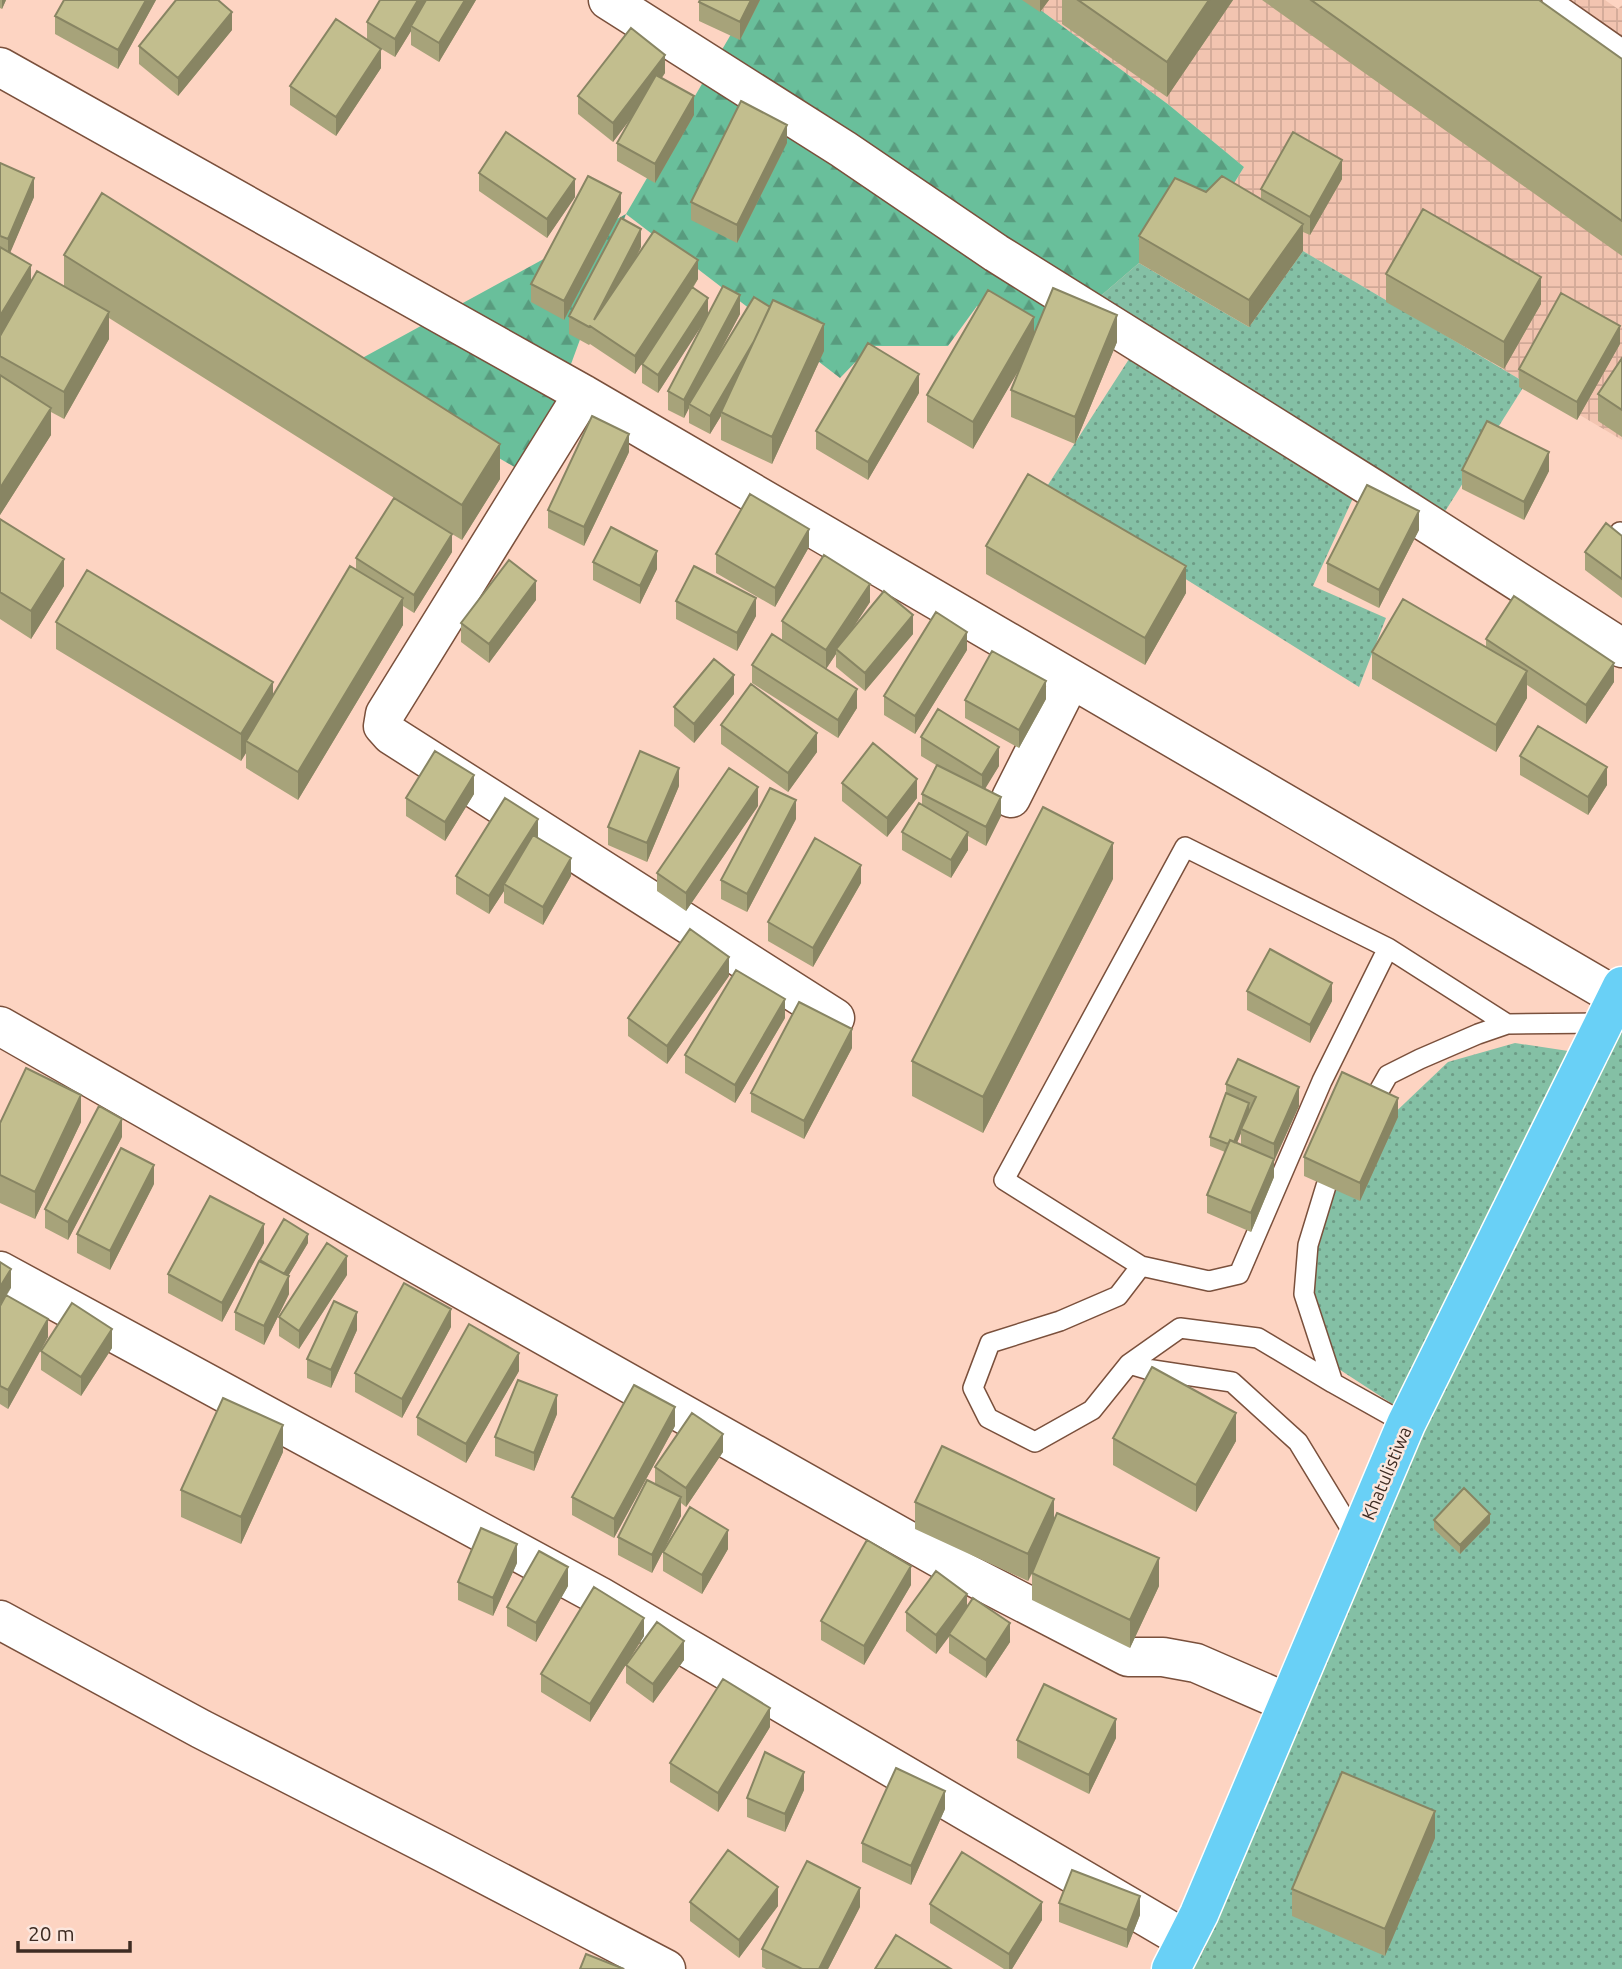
<svg xmlns="http://www.w3.org/2000/svg" width="1622" height="1969" viewBox="0 0 1622 1969" font-family="Ubuntu,sans-serif">
<defs>
<pattern id="industrial-grid" width="8" height="8" patternUnits="userSpaceOnUse" patternTransform="scale(1.75)"><rect width="8" height="8" fill="#f2c4b0"/><path d="M0 4h8M4 0v8" fill="none" stroke="#d1a997"/></pattern>
<pattern id="grass-dots" width="8" height="8" patternUnits="userSpaceOnUse" patternTransform="scale(1.75)"><rect width="8" height="8" fill="#84c0a5"/><path d="M2 2h.1M6 6h.1" fill="none" stroke="#6d9c86" stroke-width="1.8" stroke-linecap="round"/></pattern>
<pattern id="forest-firs" width="22" height="20" patternUnits="userSpaceOnUse" patternTransform="scale(1.75)"><rect width="22" height="20" fill="#69bf9b"/><path d="M5 1l3.5 6h-7zM16 11l3.5 6h-7z" fill="#589b7e"/></pattern>
</defs>
<rect width="100%" height="100%" fill="#fdd4c2"/>
<path fill="url(#industrial-grid)" d="M1027 0H1605L1618 9 1622 5V440L1222 203 1244 167 1169 105Z"/>
<path fill="url(#grass-dots)" d="M1303 251 1526 383 1439 521 1364 474 1313 586 1386 618 1359 687 1044 491 1140 342 1096 300 1139 263 1249 327Z
M1622 982V1969H1161L1420 1422 1331 1364 1298 1280 1322 1182 1448 1062 1515 1043 1588 1054Z"/>
<path fill="url(#forest-firs)" d="M751 0H1027L1169 105 1244 167 1222 203 1174 205 1139 263 1096 300 1034 345 977 306 948 346H871L840 378 626 214 530 476 344 368 626 214Z"/>
<g fill="none" stroke-linecap="round" stroke-linejoin="round">
<g stroke="#7a503c" stroke-width="22">
<path id="lane" d="M1552 0 1622 49
M1620 532 1622 533
M1371 1105 1388 1075 1420 1059 1478 1034 1507 1024 1605 1023
M1326 1186 1308 1245 1304 1294 1333 1383
M1141 1266 1004 1180 1185 847 1388 948 1507 1024
M1129 1364 1180 1328 1258 1338 1333 1383 1406 1424
M1357 1539 1298 1442 1232 1382 1146 1369 1129 1364 1092 1410 1035 1442 988 1418 973 1388 990 1343 1060 1321 1118 1296 1141 1266 1209 1281 1239 1274 1322 1081 1388 948"/>
</g>
<g stroke="#7a503c" stroke-width="41">
<path id="street" d="M608 0 843 149 996 253 1372 488 1622 648
M0 67 583 394 1617 997
M583 394 385 714 383 726 391 735 835 1018
M1011 798 1071 679
M0 1026 408 1259 962 1571 1128 1657H1163L1196 1663 1288 1703
M0 1271 599 1596 1186 1940
M0 1620 201 1729 442 1852 666 1969"/>
</g>
<g stroke="#fff" stroke-width="41">
<path id="highway" d="M1171 1969 1199 1914 1406 1424 1622 986"/>
</g>
<use href="#lane" stroke="#fff" stroke-width="19"/>
<use href="#street" stroke="#fff" stroke-width="38"/>
<use href="#highway" stroke="#69d0f6" stroke-width="38"/>
</g>
<path fill="#a7a37a" fill-rule="evenodd" d="M0 0H6L2 9 0 8Z
M64 0H156L118 69 55 34V16Z
M380 0H476L439 62 411 45V31L395 57 373 44 381 68 336 136 290 105V86L367 40V22Z
M760 0 740 40 699 21V2Z
M1022 0H1049L1040 12Z
M1062 0H1233L1167 97 1062 24Z
M1262 0H1539L1622 59V256Z
M232 30 178 96 139 64V46Z
M665 73 662 78 694 115 655 183 617 161V143L631 118 613 142 578 114V96Z
M787 143 737 243 691 220V202Z
M0 163 34 197 10 252 31 282 64 286V255L500 479 462 540 452 534V552L414 613 403 606V625L298 800 246 768V753L241 761 56 649V622L273 696 356 569V558L410 508 109 318V339L64 419 51 412V435L0 515Z
M479 173 575 197 547 238 479 191Z
M1342 179 1310 235 1303 232V251L1249 327 1139 263V236L1206 192 1261 199V189Z
M621 212 564 320 531 302V284Z
M641 247 637 256 698 279 693 288 708 315 740 314 710 371 824 351 772 464 721 440V416L710 434 689 423V408L684 418 668 410V391L704 321 658 393 642 383V364L652 348 635 374 590 344 589 345 569 334V316Z
M1386 274 1541 304 1504 369 1386 302Z
M1034 333 1117 342 1075 444 1011 417V390L1019 369 973 449 927 422V395Z
M1620 344 1577 420 1519 387V369Z
M1622 358V437L1598 421V394Z
M919 393 868 480 816 449V431Z
M629 452 584 546 548 528V510Z
M1462 470 1549 471 1524 520 1462 489Z
M0 519 64 586 31 639 0 619Z
M1419 530 1379 608 1327 582V563Z
M1622 536V598L1585 570V552Z
M986 546 1186 593 1145 665 986 574Z
M809 547 775 607 716 573V554Z
M593 562 657 569 640 604 593 580Z
M536 600 489 663 461 642V623Z
M676 601 756 616 737 651 676 619Z
M870 602 851 630 913 634 865 691 836 667V654L826 669 782 640V621Z
M1486 639 1614 682 1586 724 1527 685V698L1496 752 1372 679V652L1486 647Z
M967 650 915 734 884 715V696Z
M752 665 857 708 838 738 752 683Z
M734 694 694 743 674 726V707Z
M1046 699 1019 748 965 718V700Z
M721 725 817 752 788 792 721 744Z
M921 737 999 766 984 789 1001 816 986 846 968 836V850L951 878 902 850V832L922 804V794L936 765 921 756Z
M1520 756 1607 785 1588 815 1520 775Z
M842 783 917 798 887 837 842 801Z
M679 786 647 862 608 845V827Z
M474 794 445 841 406 816V798Z
M758 806 686 911 657 891V873Z
M796 819 747 912 721 899V880Z
M538 838 571 876 543 925 504 903V891L489 914 456 894V876Z
M1113 879 983 1133 912 1096V1061Z
M861 883 813 967 768 941V922Z
M729 976 667 1064 628 1036V1018Z
M1247 991 1332 1001 1310 1043 1247 1010Z
M785 1018 735 1103 685 1073V1055Z
M852 1048 804 1139 751 1112V1093Z
M1226 1084 1299 1106 1274 1161V1177L1251 1232 1207 1213V1195L1225 1152 1210 1146V1137L1226 1093ZM1241 1133V1145L1237 1143Z
M1398 1117 1360 1201 1304 1176V1157Z
M81 1122 35 1219 0 1203V1123Z
M122 1137 68 1240 45 1228V1209Z
M154 1184 110 1270 77 1253V1234Z
M264 1243 222 1322 168 1293V1274Z
M308 1243 288 1276 289 1294 264 1345 235 1330V1312L260 1262V1260Z
M347 1275 299 1349 279 1336V1317Z
M11 1288 7 1295 48 1337 8 1409 0 1404V1305Z
M451 1327 402 1418 355 1392V1373Z
M357 1330 331 1388 307 1378V1359Z
M112 1348 81 1396 41 1370V1351Z
M519 1371 466 1463 417 1435V1417Z
M557 1414 534 1471 495 1456V1437Z
M675 1426 614 1538 572 1515V1497Z
M1113 1438 1236 1441 1196 1512 1113 1465Z
M283 1452 241 1544 181 1517V1490Z
M723 1452 686 1507 681 1503V1516L652 1573 618 1555V1537L655 1484V1467Z
M915 1502 1054 1521 1159 1586 1130 1648 1032 1600V1574L1028 1581 915 1529Z
M1434 1520 1490 1523 1460 1554 1434 1529Z
M728 1549 702 1594 663 1571V1552Z
M517 1563 493 1616 458 1600V1582Z
M911 1585 864 1665 821 1640V1621Z
M568 1586 536 1642 507 1626V1607Z
M967 1608 1010 1642 986 1678 949 1653V1636L936 1654 906 1631V1612Z
M644 1636 590 1722 541 1692V1674Z
M684 1660 653 1703 626 1683V1665Z
M770 1727 718 1812 670 1782V1763Z
M1116 1738 1089 1794 1017 1758V1740Z
M804 1790 785 1832 747 1817V1798Z
M945 1809 911 1885 862 1862V1843Z
M1435 1838 1385 1956 1292 1916V1889Z
M690 1902 778 1906 739 1958 690 1921Z
M1059 1903 1140 1915 1127 1948 1059 1922Z
M930 1904 1042 1920 1012 1969H1004L930 1923Z
M860 1907 828 1969H766L762 1967V1949Z"/>
<path fill="#888563" d="M2 0H6L2 9Z
M146 0H156L118 69V50Z
M418 0H429L411 26V31L395 57V39Z
M465 0H476L439 62V43Z
M751 0H760L740 40V22Z
M1040 0H1049L1040 12Z
M1209 0H1233L1167 97V62Z
M232 12V30L178 96V78Z
M381 49V68L336 136V117Z
M665 55V73L613 142V123Z
M694 96V115L655 183V164Z
M787 125V143L737 243V225Z
M1342 160V179L1310 235V217Z
M34 178V197L8 258V239Z
M575 179V197L547 238V219Z
M621 193V212L564 320V301Z
M1303 224V251L1249 327V300Z
M641 229V247L598 331 594 320Z
M698 260V279L635 374V356Z
M31 265V292L0 343V316Z
M1541 277V304L1504 369V342Z
M740 295V314L691 405 689 404V408L684 418V400Z
M708 298V316L658 393V375Z
M773 309 721 412V416L710 434V416Z
M109 312V339L64 419V392Z
M1117 315V342L1075 444V417Z
M1034 317V344L973 449V422Z
M824 324V351L772 464V437Z
M1620 326V344L1577 420V402Z
M919 374V393L868 480V462Z
M51 408V435L0 515V488Z
M629 434V452L584 546V527Z
M500 444V479L462 540V505Z
M1549 452V471L1524 520V502Z
M1419 511V530L1379 608V590Z
M809 529V547L775 607V588Z
M452 534V552L414 613V595Z
M657 551V569L640 604V586Z
M64 559V586L31 639V611Z
M1186 566V593L1145 665V638Z
M536 581V600L489 663V644Z
M870 584V602L838 651 836 649V654L826 669V650Z
M403 598V625L298 800V772Z
M756 598V616L737 651V633Z
M913 615V634L865 691V673Z
M967 632V650L915 734V716Z
M1614 663V682L1586 724V705Z
M1527 671V698L1496 752V725Z
M734 675V694L694 743V724Z
M1046 681V699L1019 748V730Z
M273 682V709L246 741V753L241 761V734Z
M857 689V708L838 738V720Z
M817 733V752L788 792V773Z
M999 747V766L982 794V775Z
M1607 767V785L1588 815V797Z
M679 768V786L647 862V843Z
M474 775V794L445 841V822Z
M917 779V798L887 837V818Z
M758 787V806L686 911V893Z
M1001 797V816L986 846V827Z
M796 800V819L747 912V894Z
M538 819V837L504 884V891L489 914V896Z
M968 832V850L951 878V860Z
M1113 843V879L983 1133V1097Z
M571 858V876L543 925V907Z
M861 865V883L813 967V948Z
M729 957V976L667 1064V1046Z
M1332 983V1001L1310 1043V1025Z
M785 999V1018L735 1103V1085Z
M852 1029V1048L804 1139V1121Z
M1299 1087V1106L1274 1161V1177L1251 1232V1213L1274 1161V1144Z
M81 1095V1122L35 1219V1192Z
M1398 1098V1117L1360 1201V1183Z
M1249 1103V1112L1241 1129V1133L1232 1155V1146Z
M122 1119V1137L68 1240V1222Z
M154 1165V1184L110 1270V1251Z
M264 1224V1243L222 1322V1303Z
M308 1234V1243L284 1283V1274Z
M347 1256V1275L299 1349V1331Z
M11 1269V1288L0 1305V1287Z
M289 1276V1294L264 1345V1326Z
M451 1309V1327L402 1418V1399Z
M357 1312V1330L331 1388V1370Z
M48 1319V1337L8 1409V1390Z
M112 1329V1348L81 1396V1377Z
M519 1353V1371L466 1463V1444Z
M557 1395V1414L534 1471V1453Z
M675 1407V1426L614 1538V1519Z
M1236 1413V1441L1196 1512V1485Z
M283 1425V1452L241 1544V1517Z
M723 1434V1452L686 1507V1488Z
M681 1497V1516L652 1573V1555Z
M1054 1499V1526L1028 1581V1554Z
M1490 1514V1523L1460 1554V1545Z
M728 1530V1549L702 1594V1575Z
M517 1544V1563L493 1616V1598Z
M1159 1558V1586L1130 1648V1620Z
M911 1566V1585L864 1665V1646Z
M568 1567V1586L536 1642V1623Z
M967 1594V1613L936 1654V1635Z
M644 1618V1636L590 1722V1704Z
M1010 1623V1642L986 1678V1660Z
M684 1641V1660L653 1703V1684Z
M770 1708V1727L718 1812V1793Z
M1116 1719V1738L1089 1794V1775Z
M804 1772V1790L785 1832V1814Z
M945 1791V1809L911 1885V1866Z
M1435 1811V1838L1385 1956V1929Z
M778 1887V1906L739 1958V1940Z
M860 1888V1907L828 1969H819Z
M1140 1896V1915L1127 1948V1930Z
M1042 1902V1920L1012 1969H1009V1954Z"/>
<path fill="#c2be8e" stroke="#888563" stroke-width="2" d="M64 0H146L118 50 55 16Z
M176 0H218L232 12 178 78 139 46Z
M380 0H418L395 39 367 22Z
M426 0H465L439 43 411 26Z
M700 0H751L740 22 699 2Z
M1078 0H1209L1167 62Z
M1311 0H1539L1622 59V221Z
M336 19 381 49 336 117 290 86Z
M631 28 665 55 613 123 578 96Z
M656 75 694 96 655 164 617 143Z
M741 101 787 125 737 225 691 202Z
M506 132 575 179 547 219 479 173Z
M1293 132 1342 160 1310 217 1261 189Z
M0 163 34 178 8 239 0 236Z
M588 176 621 193 564 301 531 284Z
M1222 176 1303 224 1249 300 1139 236 1175 178 1206 192Z
M102 193 500 444 462 505 64 255Z
M1423 209 1541 277 1504 342 1386 274Z
M621 218 641 229 594 320 654 231 698 260 635 356 590 326 589 327 569 316Z
M0 247 31 265 0 316Z
M37 271 109 312 64 392 0 356V336Z
M723 286 740 295 684 400 668 391Z
M692 287 708 298 658 375 642 364Z
M1053 288 1117 315 1075 417 1011 390Z
M988 290 1034 317 973 422 927 395Z
M1561 293 1620 326 1577 402 1519 369Z
M754 297 770 307 754 341 710 416 689 404Z
M773 300 824 324 772 437 721 412Z
M868 343 919 374 868 462 816 431Z
M1622 358V410L1598 394Z
M0 375 51 408 0 488Z
M592 416 629 434 584 527 548 510Z
M1487 421 1549 452 1524 502 1462 470Z
M1028 474 1186 566 1145 638 986 546Z
M1367 485 1419 511 1379 590 1327 563Z
M750 494 809 529 775 588 716 554Z
M394 498 452 534 414 595 356 558Z
M0 519 64 559 31 611 0 592Z
M1606 523 1622 536V579L1585 552Z
M611 527 657 551 640 586 593 562Z
M824 555 870 584 826 650 782 621Z
M509 560 536 581 489 644 461 623Z
M350 566 403 598 298 772 246 741Z
M694 566 756 598 737 633 676 601Z
M87 570 273 682 241 734 56 622Z
M884 591 913 615 865 673 836 649Z
M1514 596 1614 663 1586 705 1486 639Z
M1403 599 1527 671 1496 725 1372 652Z
M936 612 967 632 915 716 884 696Z
M772 634 857 689 838 720 752 665Z
M992 651 1046 681 1019 730 965 700Z
M714 659 734 675 694 724 674 707Z
M751 684 817 733 788 773 721 725Z
M938 709 999 747 982 775 921 737Z
M1538 726 1607 767 1588 797 1520 756Z
M873 743 917 779 887 818 842 783Z
M435 751 474 775 445 822 406 798Z
M640 751 679 768 647 843 608 827Z
M937 765 1001 797 986 827 922 794Z
M729 768 758 787 686 893 657 873Z
M770 788 796 800 747 894 721 880Z
M505 798 538 819 489 896 456 876Z
M919 803 968 832 951 860 902 832Z
M1043 807 1113 843 983 1097 912 1061Z
M533 835 571 858 543 907 504 884Z
M815 838 861 865 813 948 768 922Z
M690 929 729 957 667 1046 628 1018Z
M1270 949 1332 983 1310 1025 1247 991Z
M736 970 785 999 735 1085 685 1055Z
M799 1002 852 1029 804 1121 751 1093Z
M1238 1059 1299 1087 1274 1144 1241 1129 1256 1097 1226 1084Z
M26 1068 81 1095 35 1192 0 1175V1123Z
M1342 1072 1398 1098 1360 1183 1304 1157Z
M1226 1093 1249 1103 1234 1142 1230 1140 1228 1144 1210 1137Z
M99 1106 122 1119 68 1222 45 1209Z
M1230 1140 1274 1159 1251 1213 1207 1195Z
M121 1148 154 1165 110 1251 77 1234Z
M210 1196 264 1224 222 1303 168 1274Z
M284 1219 308 1234 284 1274 260 1260Z
M327 1243 347 1256 299 1331 279 1317Z
M259 1261 289 1276 264 1326 235 1312Z
M0 1262 11 1269 0 1287Z
M404 1283 451 1309 402 1399 355 1373Z
M6 1295 48 1319 8 1390 0 1386V1306Z
M334 1301 357 1312 331 1370 307 1359Z
M72 1303 112 1329 81 1377 41 1351Z
M469 1324 519 1353 466 1444 417 1417Z
M1152 1367 1236 1413 1196 1485 1113 1438Z
M518 1380 557 1395 534 1453 495 1437Z
M634 1385 675 1407 614 1519 572 1497Z
M223 1398 283 1425 241 1517 181 1490Z
M692 1413 723 1434 686 1488 655 1467Z
M942 1446 1054 1499 1028 1554 915 1502Z
M647 1480 681 1497 652 1555 618 1537Z
M1464 1488 1490 1514 1460 1545 1434 1520Z
M690 1507 728 1530 702 1575 663 1552Z
M1057 1513 1159 1558 1130 1620 1032 1573Z
M481 1528 517 1544 493 1598 458 1582Z
M867 1540 911 1566 864 1646 821 1621Z
M539 1551 568 1567 536 1623 507 1607Z
M936 1571 967 1594 936 1635 906 1612Z
M594 1587 644 1618 590 1704 541 1674Z
M973 1598 1010 1623 986 1660 949 1634Z
M657 1622 684 1641 653 1684 626 1665Z
M723 1679 770 1708 718 1793 670 1763Z
M1044 1684 1116 1719 1089 1775 1017 1740Z
M765 1752 804 1772 785 1814 747 1798Z
M896 1768 945 1791 911 1866 862 1843Z
M1342 1772 1435 1811 1385 1929 1292 1889Z
M728 1850 778 1887 739 1940 690 1902Z
M962 1852 1042 1902 1009 1954 930 1904Z
M807 1861 860 1888 819 1969H802L762 1949Z
M1072 1870 1140 1896 1127 1930 1059 1903Z
M896 1935 951 1969H875Z
M586 1954 624 1969H580Z"/>
<g text-anchor="middle" dominant-baseline="central" stroke-width="5" stroke-linejoin="round" paint-order="stroke">
<g font-size="18" fill="#3e2b22" stroke="#fbe6dd">
<text transform="translate(1386 1473) rotate(-67)">Khatulistiwa</text>
</g>
</g>
<path d="M18 1941v10h112v-10" fill="none" stroke="#3e2b22" stroke-width="3.5"/>
<text x="28" y="1941" font-size="21" fill="#3e2b22" stroke="#fbe6dd" stroke-width="5" paint-order="stroke">20 m</text>
</svg>
